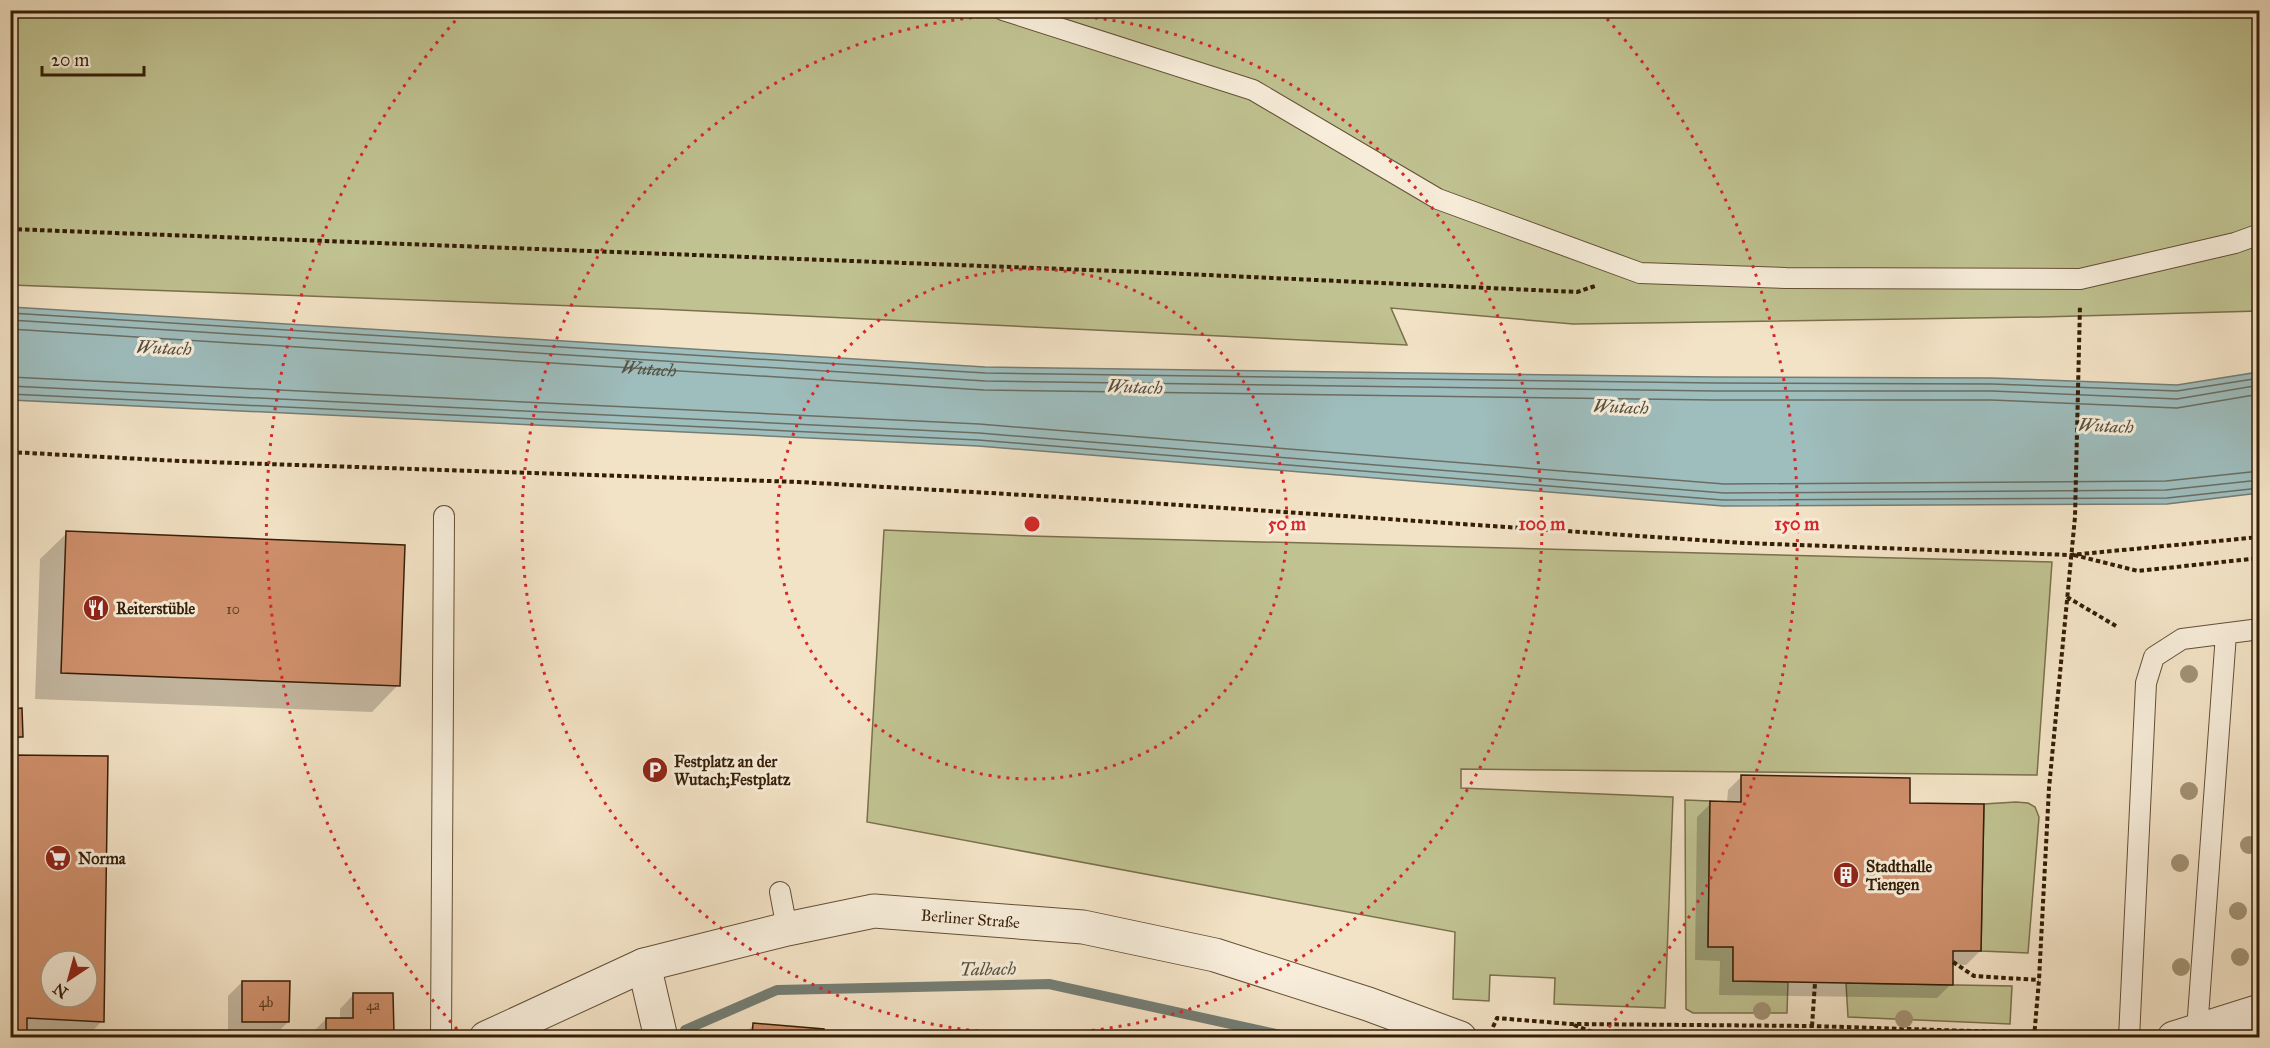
<svg xmlns="http://www.w3.org/2000/svg" width="2270" height="1048" viewBox="0 0 2270 1048" font-family="'IM FELL Great Primer',serif">
<rect width="100%" height="100%" fill="#f3e3c6"/>
<filter id="stains"><feTurbulence type="fractalNoise" baseFrequency=".00333" numOctaves="4"/><feColorMatrix values="0 0 0 0 .2 0 0 0 0 .09 0 0 0 0 .02 0 0 0 .5 -.17"/></filter>
<radialGradient id="worn" r=".72"><stop offset=".6" stop-color="#630" stop-opacity="0"/><stop offset="1" stop-color="#630" stop-opacity=".3"/></radialGradient>
<path fill="#c0c291" stroke="#7a704c" stroke-width="1.5" d="M11 11H2259V311L2042 317 1573 324 1391 308 1407 345 658 309 11 285Z
M884 530 1030 536 2052 562 2037 775 1461 769V788L1673 797 1665 1008 1554 1004 1555 978 1490 975 1489 1001 1453 999 1455 932 867 822Z
M1685 800 1710 801 1708 946 1733 947V981L1788 982 1787 1013H1693L1686 1009Z
M2016 802 2028 803 2035 807 2039 817 2028 953 1981 951 1984 804Z
M1846 983 2012 986 2010 1024 1848 1017Z
M1614 1030 1873 1037 1634 1038Z"/>
<path fill="#9ebdbd" stroke="#747d74" stroke-width="1.5" d="M11 307 985 367 1715 377 1992 378 2177 385 2259 372V493L2167 504 1723 506 978 446 11 400Z"/>
<path fill="#0003" fill-rule="evenodd" d="M67 533 398 685 372 712 35 699 40 559Z
M10 710 22 736 15 743H10Z
M106 757 102 1021 86 1038H10ZM51 961H87V997H51Z
M1742 776 1908 804 1980 951 1966 965 1951 964V984L1937 998 1719 995 1720 961 1695 960 1697 817 1711 803H1727L1728 790Z
M242 982 288 1022 274 1036 228 1035V996Z
M354 994 392 1034 389 1038H298L312 1036V1033L326 1019H340V1009Z
M754 1024 821 1038H741Z"/>
<g fill="none" stroke-linecap="round" stroke-linejoin="round">
<g stroke="#6a6e62" stroke-width="1.5">
<path d="M10 313 985 373 1715 383 1992 384 2177 391 2260 378"/>
<path d="M10 320 985 381 1715 391H1992L2177 399 2260 385"/>
<path id="s1" d="M10 329 984 390 1715 400H1991L2177 408 2260 394"/>
<path d="M10 377 979 424 1724 484 2166 481 2260 471"/>
<path d="M10 386 979 433 1724 493 2166 490 2260 480"/>
<path d="M10 394 978 440 1723 500 2167 498 2260 488"/>
</g>
<path stroke="#747d74" stroke-width="10" d="M685 1030 777 990 1049 984 1294 1038"/>
</g>
<path fill="#cf906c" stroke="#351e06" stroke-width="1.5" fill-rule="evenodd" d="M66 531 405 545 400 686 61 673Z
M22 708 23 737H10V709Z
M10 755 108 756 104 1022 27 1018V1038H10ZM51 961H87V997H51Z
M1741 775 1910 778V803L1984 804 1981 951H1953V985L1733 981V947H1708L1710 801 1741 802Z
M242 981H290L289 1022H242Z
M353 993H393L394 1034H367V1038H299L298 1035 326 1034V1018H353Z
M753 1023 824 1029 823 1038H752Z"/>
<g fill="none" stroke-linecap="round" stroke-linejoin="round">
<g stroke="#644f36" stroke-width="22">
<path id="service" d="M1003 10 1253 90 1438 199 1640 273 1786 278 2080 279 2235 243 2260 234
M780 892 787 929
M2197 1030 2226 634
M441 1038 444 516
M2129 1038 2146 683 2154 657 2182 639 2260 629"/>
</g>
<g stroke="#644f36" stroke-width="35">
<g id="minor">
<path d="M644 965 661 1038"/>
<path id="s2" d="M486 1038 644 965 787 929 874 911 1083 927 1215 955 1368 1004 1460 1038"/>
<path d="M2174 1038 2260 1011"/>
</g>
</g>
<path stroke="#351e06" stroke-width="4" stroke-dasharray="4.5 3" stroke-linecap="butt" d="M10 229 1142 272 1577 292 1595 286
M10 452 179 461 799 482 1059 497 1745 543 2070 555 2260 537
M2074 555 2138 571 2260 558
M2067 597 2116 626
M1953 962 1974 976 2039 980
M1574 1025 1608 1038
M1812 1026 1815 983
M1493 1027 1497 1018 1570 1024 1812 1026 2003 1032 2007 1038
M2034 1038 2039 980 2049 788 2075 517 2080 305"/>
<use href="#service" stroke="#f7edda" stroke-width="20"/>
<use href="#minor" stroke="#f7edda" stroke-width="33"/>
</g>
<g fill="#a29274">
<circle cx="2189" cy="674" r="9"/>
<circle cx="2189" cy="791" r="9"/>
<circle cx="2249" cy="845" r="9"/>
<circle cx="2180" cy="863" r="9"/>
<circle cx="2238" cy="911" r="9"/>
<circle cx="2240" cy="957" r="9"/>
<circle cx="2181" cy="967" r="9"/>
<circle cx="1762" cy="1011" r="9"/>
<circle cx="1904" cy="1019" r="9"/>
</g>
<g fill="none" stroke="#d62828" stroke-width="3" stroke-dasharray="3 6">
<circle cx="1032" cy="524" r="255"/>
<circle cx="1032" cy="524" r="510"/>
<path d="M463 1036A765 765 0 0 1 463 12M1601 12A765 765 0 0 1 1601 1036"/>
</g>
<defs>
<g id="restaurant-disc" transform="scale(1.35)"><circle r="9.5" fill="#8f2418" stroke="#f7edda"/><path d="M-5-6h1v4h1v-4h1v4h1v-4h1v5L-1.5 .5V6h-2V.5L-5-1ZM5-6V6H3V1.5H1.5Q1.5-4 5-6Z" fill="#fff"/></g>
<g id="parking-disc" transform="scale(1.35)"><circle r="9.5" fill="#8f2418" stroke="#f7edda"/><path d="M-3.5-5.5H1a3.5 3.5 0 0 1 0 7H-1V5.5H-3.5ZM-1-3.4V-.6H.8a1.4 1.4 0 0 0 0-2.8Z" fill="#fff"/></g>
<g id="supermarket-disc" transform="scale(1.35)"><circle r="9.5" fill="#8f2418" stroke="#f7edda"/><path d="M-6-5.5h2.5l.6 2H6L4.5 2H-2.5L-4.4-4H-6ZM-1.5 3.2a1.3 1.3 0 1 0 .1 0ZM3 3.2a1.3 1.3 0 1 0 .1 0Z" fill="#fff"/></g>
<g id="building-disc" transform="scale(1.35)"><circle r="9.5" fill="#8f2418" stroke="#f7edda"/><path d="M-4-6H4V6H1V3H-1V6H-4ZM-2.5-4.3h1.7v1.8h-1.7ZM.8-4.3h1.7v1.8H.8ZM-2.5-1h1.7V.8h-1.7ZM.8-1h1.7V.8H.8Z" fill="#fff"/></g>
</defs>
<g fill-rule="evenodd">
<use href="#restaurant-disc" x="96" y="608"/>
<use href="#parking-disc" x="655" y="770"/>
<use href="#supermarket-disc" x="58" y="858"/>
<use href="#building-disc" x="1846" y="875"/>
</g>
<g text-anchor="middle" dominant-baseline="central" stroke-width="6" stroke-linejoin="round" paint-order="stroke">
<g font-size="14" fill="#5c3a20">
<text x="233" y="609">10</text>
<text x="266" y="1002">4b</text>
<text x="373" y="1005">4a</text>
</g>
<g font-size="16" font-weight="bold" fill="#351e06" stroke="#f7edda" text-anchor="start">
<text x="116" y="608">Reiterstüble</text>
<text x="674" y="761">Festplatz an der<tspan x="674" dy="18">Wutach;Festplatz</tspan></text>
<text x="78" y="858">Norma</text>
<text x="1866" y="866">Stadthalle<tspan x="1866" dy="18">Tiengen</tspan></text>
</g>
<g font-size="16" fill="#351e06" stroke="#f7edda">
<text stroke="none"><textPath href="#s2" startOffset="507">Berliner Straße</textPath></text>
</g>
<g font-size="18" font-style="italic" fill="#544e3d" stroke="#f7edda">
<text transform="translate(164 348) rotate(2)">Wutach</text>
<text stroke="none"><textPath href="#s1" startOffset="640">Wutach</textPath></text>
<text transform="translate(1135 387) rotate(2)">Wutach</text>
<text transform="translate(1621 407) rotate(2)">Wutach</text>
<text transform="translate(2106 426) rotate(2)">Wutach</text>
<text transform="translate(988 969) rotate(-1)">Talbach</text>
</g>
</g>
<circle cx="1032" cy="524" r="9" fill="#d62828" stroke="#f7edda" stroke-width="3"/>
<g font-size="18" text-anchor="middle" font-weight="bold" fill="#d62828" stroke="#f7edda" stroke-width="6" stroke-linejoin="round" paint-order="stroke">
<text x="1287" y="530">50 m</text>
<text x="1542" y="530">100 m</text>
<text x="1797" y="530">150 m</text>
</g>
<rect width="2270" height="1048" fill="none" stroke="#f3e3c6" stroke-width="36"/>
<rect x="12" y="12" width="2246" height="1024" fill="none" stroke="#351e06" stroke-width="3"/>
<rect x="18" y="18" width="2234" height="1012" fill="none" stroke="#351e06" stroke-width="1.5"/>
<g transform="translate(69 979) rotate(216)"><circle r="28" fill="#f7edda" stroke="#a99a85" stroke-width="1.5"/>
<path d="M0-4.5L10 22L0 15L-10 22Z" fill="#8f2418"/>
<text y="-9" font-size="16" font-weight="bold" text-anchor="middle" fill="#351e06">N</text>
</g>
<path d="M42 66v9h102v-9" fill="none" stroke="#351e06" stroke-width="3"/>
<text x="51" y="66" font-size="18" fill="#351e06" stroke="#f7edda" stroke-width="4.5" paint-order="stroke">20 m</text>
<rect width="100%" height="100%" filter="url(#stains)"/>
<rect width="100%" height="100%" fill="url(#worn)"/>
</svg>
